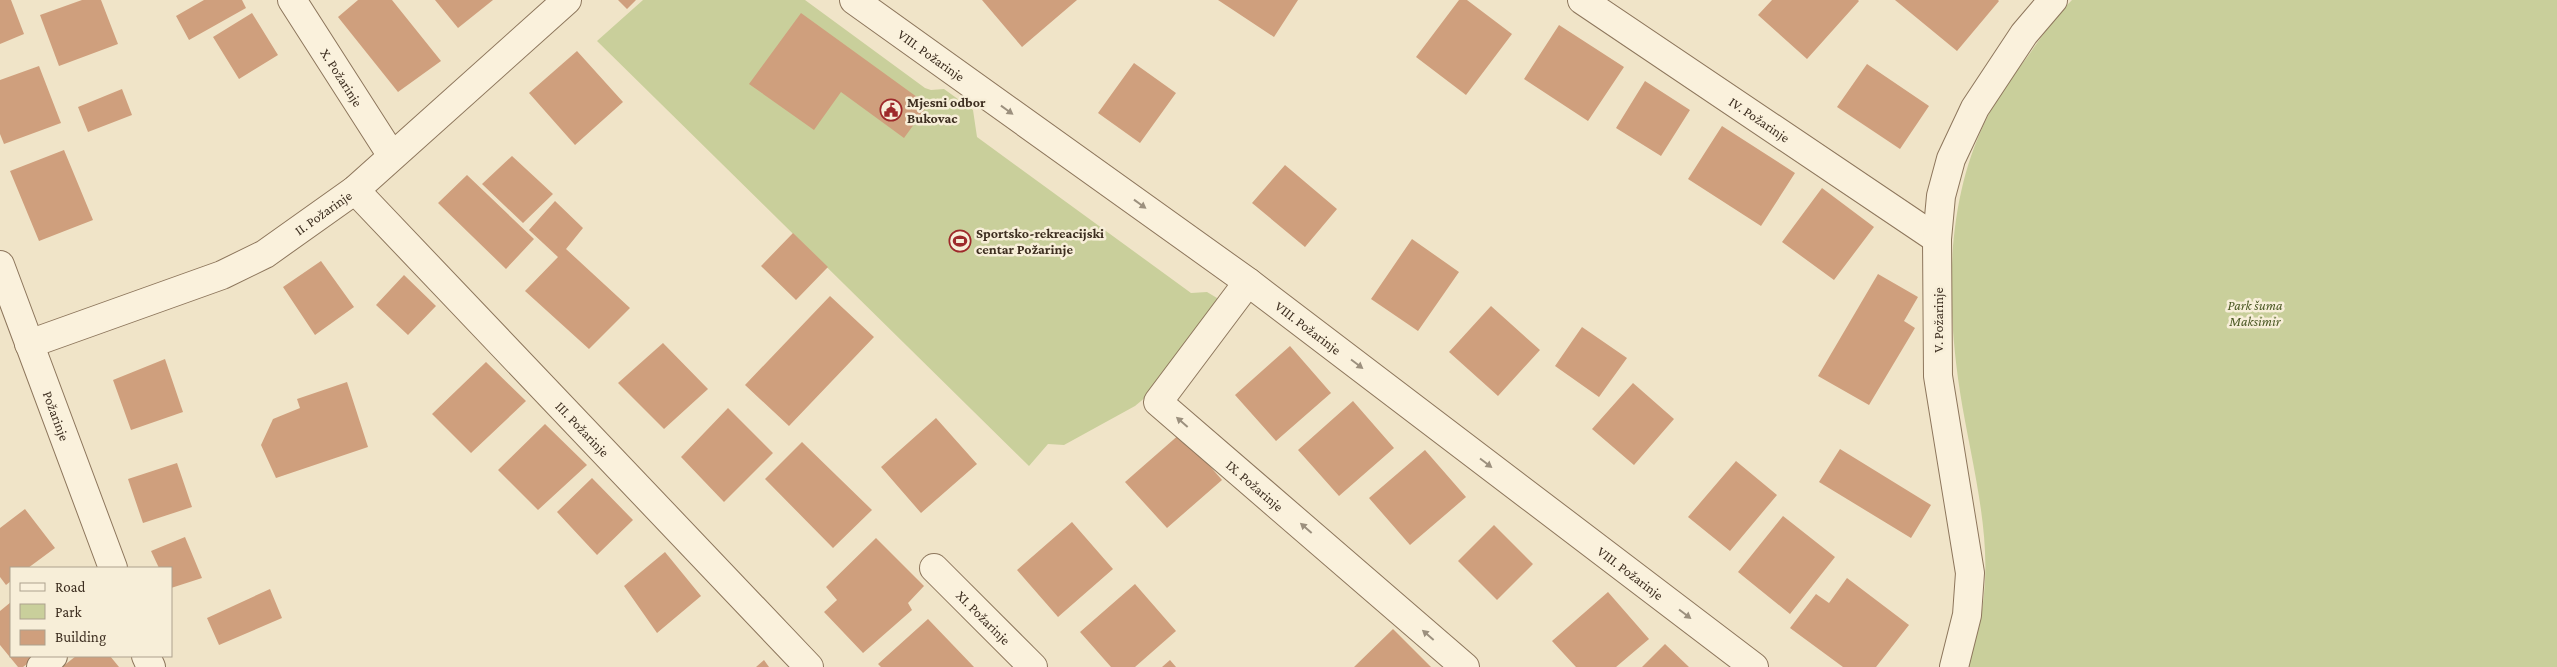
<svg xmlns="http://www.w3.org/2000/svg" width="2557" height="667" viewBox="0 0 2557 667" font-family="'Crimson Pro',serif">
<rect width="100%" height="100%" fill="#f0e4c8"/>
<path fill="#c9cf9b" d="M643 0H805L925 88 931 90 944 89 973 110 977 137 1191 293 1207 292 1217 298V302L1147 396 1135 406 1064 445 1048 444 1029 466 597 41Z
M2072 0H2557V667H1967C1974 643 1982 619 1984 594 1991 529 1970 456 1960 392 1946 300 1945 197 1990 112 2001 92 2014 74 2028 56 2042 36 2055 17 2072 0Z"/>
<path fill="#cf9f7d" d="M0 0H11L24 34 0 44Z
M82 0H101L118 44 59 66 40 15Z
M204 0H242L246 8 189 40 176 16Z
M358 0H392L441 61 398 92 338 17Z
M435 0H493L458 28Z
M618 0H636L627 9Z
M982 0H1077L1022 47Z
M1218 0H1298L1274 37Z
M1459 0H1467L1512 34 1466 95 1416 57Z
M1772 0H1858L1859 1 1807 59 1758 15Z
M1895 0H1998L1999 1 1957 51Z
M252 13 278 55 239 79 213 37Z
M801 13 928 105 904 138 841 92 814 130 749 84Z
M1559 25 1624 67 1588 121 1524 79Z
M577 51 623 102 575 145 529 93Z
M1134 63 1176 93 1140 143 1098 113Z
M1867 64 1929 106 1900 149 1837 107Z
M39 66 61 123 4 144 0 134V80Z
M1645 81 1690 110 1661 156 1616 128Z
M122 89 132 115 88 132 78 107Z
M1722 126 1795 173 1761 226 1688 179Z
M64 150 93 220 39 241 10 171Z
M512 156 553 194 523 223 482 184Z
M1285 165 1337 209 1305 247 1252 203Z
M467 175 534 239 506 269 438 203Z
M1822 188 1874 227 1834 280 1782 242Z
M555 201 583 228 566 249 630 308 589 349 525 291 558 257 529 230Z
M793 233 828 267 796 300 761 266Z
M1412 239 1459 272 1418 331 1371 299Z
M321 261 354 307 315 335 283 287Z
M1878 274 1918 297 1904 321 1915 328 1869 405 1818 376Z
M404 275 436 306 408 335 376 305Z
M830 296 874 337 789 426 745 385Z
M1491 306 1540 350 1498 396 1449 352Z
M1582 327 1627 358 1599 397 1555 366Z
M663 343 708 389 664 429 618 383Z
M1290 346 1331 393 1276 441 1235 395Z
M165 359 183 412 131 430 113 380Z
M486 362 526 401 471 453 432 414Z
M347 382 368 447 276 478 261 445 273 419 300 408 297 399Z
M1633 383 1674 419 1634 465 1592 429Z
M1353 401 1394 448 1339 496 1298 450Z
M728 408 773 453 724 502 681 457Z
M936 418 977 464 921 513 881 467Z
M545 424 587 465 538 510 498 470Z
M1181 433 1222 480 1167 528 1125 482Z
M802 442 872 510 833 548 765 479Z
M1840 449 1931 505 1911 538 1819 482Z
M1425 450 1466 497 1410 545 1369 498Z
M1736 461 1777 495 1730 551 1688 517Z
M177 463 192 507 143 523 128 479Z
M592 478 633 520 597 555 557 512Z
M25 509 55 548 28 568H11V581L6 585 0 577V528Z
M1783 516 1835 557 1790 614 1738 572Z
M1072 522 1113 569 1058 617 1017 570Z
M1494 525 1533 564 1497 600 1458 561Z
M185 537 202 578 171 588V568H159L151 551Z
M876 538 924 586 908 603 912 610 863 653 824 612 837 600 826 587Z
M665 552 701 596 657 633 624 586Z
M1847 578 1909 625 1876 667H1843L1790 628 1816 594 1829 603Z
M1135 584 1176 631 1135 667H1111L1080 632Z
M270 589 282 618 219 645 207 618Z
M1608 592 1649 639 1616 667H1576L1552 641Z
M11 602V656H38L23 667H18L0 645V611Z
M928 619 974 667H881L878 664Z
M1393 629 1431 667H1354Z
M1665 644 1689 667H1642Z
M76 656H110L119 667H62Z
M764 660 769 667H756Z
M1170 660 1176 667H1162Z"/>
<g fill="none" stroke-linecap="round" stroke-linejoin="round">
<g stroke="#8d765c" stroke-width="30">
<g id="minor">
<path id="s1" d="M292 0 392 156"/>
<path id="s2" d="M854 0 1248 282 1754 667"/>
<path id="s3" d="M1582 0 1937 239"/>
<path id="s4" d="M355 190 809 667"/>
<path id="s5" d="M0 265 113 568"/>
<path id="s6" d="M1248 282 1158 402 1465 667"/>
<path id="s7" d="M29 344 222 275 265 254 355 190 567 0"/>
<path id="s8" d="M934 568 1033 667"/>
<path d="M146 656 151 667"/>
<path d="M41 667 53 656"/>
<path d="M1954 667 1967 615 1970 573 1938 376 1937 239 1941 196 1951 159 1975 108 2024 34 2053 0"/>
</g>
</g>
<use href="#minor" stroke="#faf1dc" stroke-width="28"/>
</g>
<defs><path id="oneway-solid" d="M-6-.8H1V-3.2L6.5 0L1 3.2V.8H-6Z" transform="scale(1.25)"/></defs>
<g fill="#9c907e">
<use href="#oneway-solid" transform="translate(1007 110) rotate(36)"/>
<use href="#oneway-solid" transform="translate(1140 204) rotate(36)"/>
<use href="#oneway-solid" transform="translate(1357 364) rotate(37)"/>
<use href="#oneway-solid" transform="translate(1182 422) rotate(-139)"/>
<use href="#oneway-solid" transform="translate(1486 463) rotate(37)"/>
<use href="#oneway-solid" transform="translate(1306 528) rotate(-139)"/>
<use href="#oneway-solid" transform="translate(1685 614) rotate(37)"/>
<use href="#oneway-solid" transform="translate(1428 635) rotate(-139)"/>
</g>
<defs>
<g id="civic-ring" transform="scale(1.125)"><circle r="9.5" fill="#f7eed8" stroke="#9e2a2b" stroke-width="1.5"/><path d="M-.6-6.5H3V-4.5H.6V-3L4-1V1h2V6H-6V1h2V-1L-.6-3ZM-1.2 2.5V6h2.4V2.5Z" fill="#9e2a2b"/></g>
<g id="stadium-ring" transform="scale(1.125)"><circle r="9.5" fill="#f7eed8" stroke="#9e2a2b" stroke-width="1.5"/><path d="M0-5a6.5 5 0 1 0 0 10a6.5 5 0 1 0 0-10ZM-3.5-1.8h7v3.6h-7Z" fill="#9e2a2b"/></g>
</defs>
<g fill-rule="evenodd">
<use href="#civic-ring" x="891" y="110"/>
<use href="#stadium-ring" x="960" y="241"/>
</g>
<g text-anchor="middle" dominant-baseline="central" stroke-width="5" stroke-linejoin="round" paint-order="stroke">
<g font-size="14" fill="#3d2e20" stroke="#f7eed8">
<text stroke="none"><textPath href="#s2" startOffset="95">VIII. Požarinje</textPath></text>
<text stroke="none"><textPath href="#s1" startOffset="92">X. Požarinje</textPath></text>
<text stroke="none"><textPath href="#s3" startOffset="214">IV. Požarinje</textPath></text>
<text stroke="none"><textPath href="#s7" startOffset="324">II. Požarinje</textPath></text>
<text transform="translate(1938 320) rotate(-90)">V. Požarinje</text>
<text stroke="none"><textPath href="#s2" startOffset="560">VIII. Požarinje</textPath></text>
<text stroke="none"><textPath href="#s5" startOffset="161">Požarinje</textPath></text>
<text stroke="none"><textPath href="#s4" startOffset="330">III. Požarinje</textPath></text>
<text stroke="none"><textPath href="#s6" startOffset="278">IX. Požarinje</textPath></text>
<text stroke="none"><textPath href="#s2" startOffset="965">VIII. Požarinje</textPath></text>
<text stroke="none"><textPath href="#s8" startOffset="70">XI. Požarinje</textPath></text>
</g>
<g font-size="14" font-weight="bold" fill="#3d2e20" stroke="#f7eed8" text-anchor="start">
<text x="907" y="102">Mjesni odbor<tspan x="907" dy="16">Bukovac</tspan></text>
<text x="976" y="233">Sportsko-rekreacijski<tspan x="976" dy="16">centar Požarinje</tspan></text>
</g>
<g font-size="14" font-style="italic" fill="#4d5a26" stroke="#f7eed8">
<text x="2255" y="305">Park šuma<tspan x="2255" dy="16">Maksimir</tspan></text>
</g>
</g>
<rect x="10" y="567" width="162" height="90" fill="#f7eed8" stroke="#ada18e"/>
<rect x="20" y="583" width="25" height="8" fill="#faf1dc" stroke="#ada18e"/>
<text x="55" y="592" font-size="15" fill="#3d2e20">Road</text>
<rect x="20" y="604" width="25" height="15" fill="#c9cf9b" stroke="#ada18e"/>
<text x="55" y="617" font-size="15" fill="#3d2e20">Park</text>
<rect x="20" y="630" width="25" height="15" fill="#cf9f7d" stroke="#ada18e"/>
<text x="55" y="642" font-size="15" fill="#3d2e20">Building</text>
</svg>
